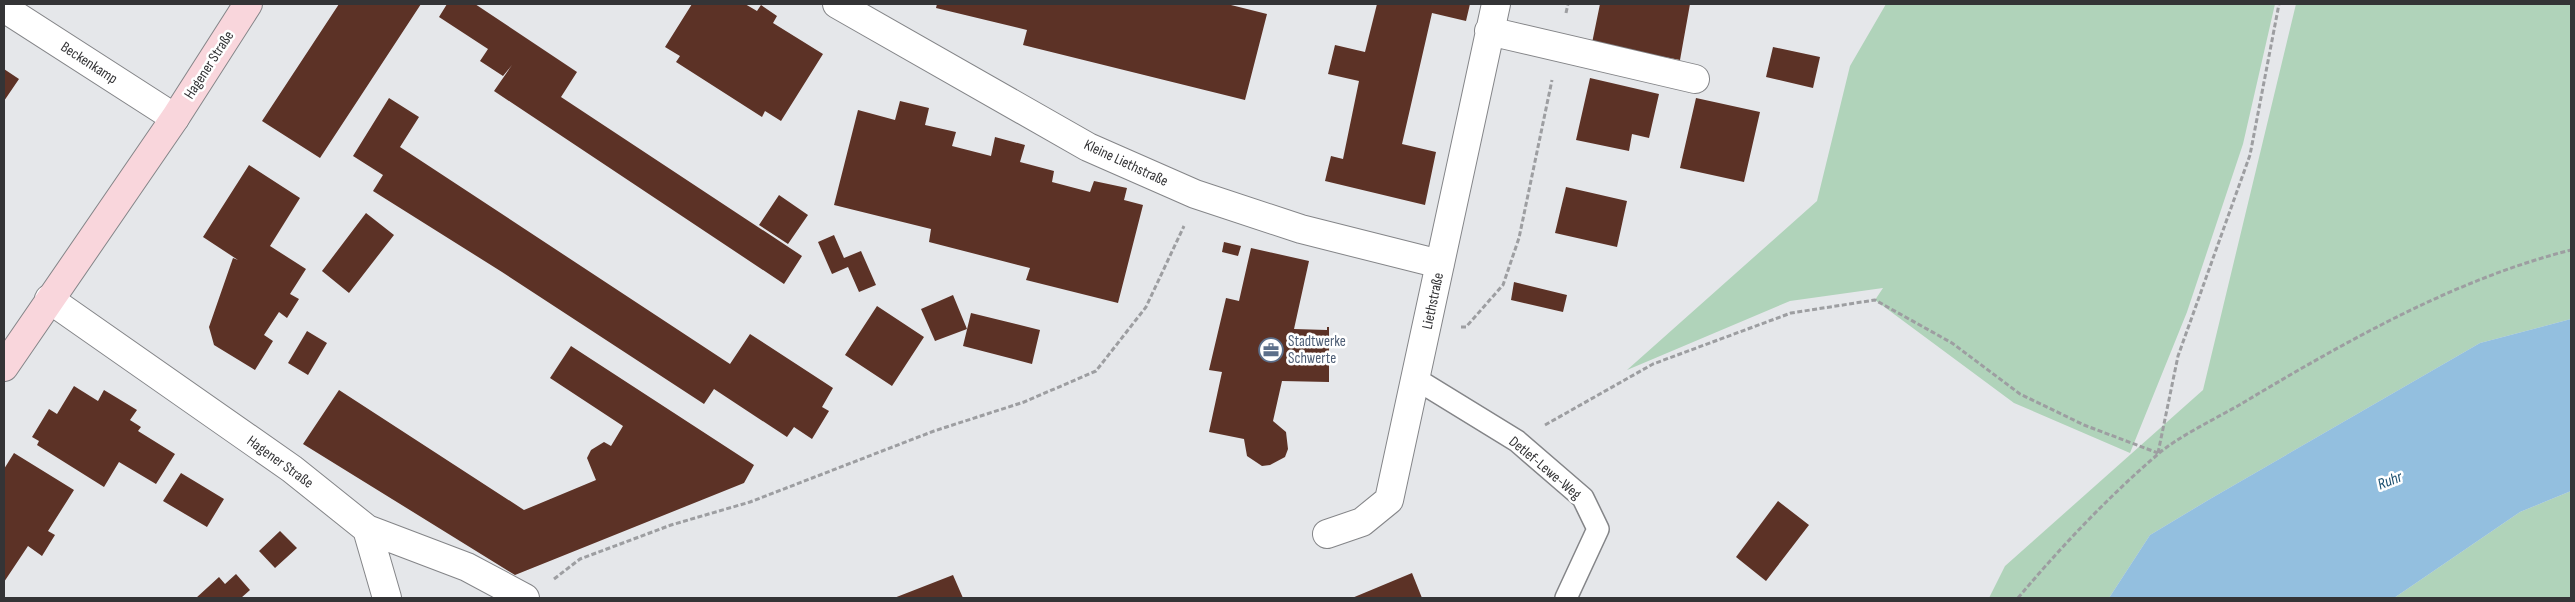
<svg xmlns="http://www.w3.org/2000/svg" width="2575" height="602" viewBox="0 0 2575 602" font-family="'Sofia Sans Condensed',sans-serif">
<rect width="100%" height="100%" fill="#e5e7ea"/>
<path fill="#b0d3ba" d="M1886 4H2275L2243 144 2187 312 2130 453 2014 403 1875 300 1883 288 1790 301 1627 370 1817 201 1850 66Z
M2296 4H2571V319L2480 343 2210 499 2150 535 2109 598H1989L2005 566 2203 390Z
M2571 491V598H2394L2520 512Z"/>
<path fill="#93bfdf" d="M2571 319V491L2520 512 2394 598H2109L2150 535 2210 499 2480 343Z"/>
<path fill="#5c3226" d="M339 4H421L320 158 262 121Z
M447 4H475L577 72 561 97 802 256 784 284 494 91 512 65 503 76 480 61 488 49 439 17Z
M692 4H745L757 11 761 5 777 16 773 23 823 54 781 121 765 111 762 117 676 62 680 56 665 47Z
M937 4H1227L1267 14 1245 100 1023 45 1027 30 936 8Z
M1377 4H1470L1466 21 1432 13 1402 144 1436 152 1425 205 1325 181 1331 156 1343 159 1359 81 1328 74 1335 45 1365 52Z
M1600 4H1690L1680 60 1592 43Z
M1773 47 1820 57 1813 88 1766 77Z
M4 69 19 79 4 101Z
M1590 78 1659 94 1649 138 1632 134 1629 151 1576 140Z
M389 98 419 117 400 147 730 364 750 334 833 388 822 407 829 411 812 439 794 427 787 437 714 389 704 404 502 272 373 191 383 175 353 156Z
M1696 98 1760 112 1744 182 1680 168Z
M900 101 929 108 925 125 956 132 952 146 991 156 995 137 1025 145 1020 162 1054 171 1052 182 1090 192 1094 181 1127 188 1124 200 1143 205 1118 303 1026 280 1030 268 929 242 931 229 834 205 858 110 895 120Z
M249 165 300 198 270 246 306 269 290 294 299 299 287 318 279 312 264 335 273 341 255 370 214 345 209 327 233 258 238 260 203 237Z
M1566 187 1627 201 1617 247 1555 233Z
M779 195 808 215 788 244 759 225Z
M366 213 394 235 349 293 322 271Z
M834 235 844 258 861 251 876 285 859 292 848 267 832 274 818 242Z
M1224 242 1241 246 1238 256 1222 252Z
M1251 248 1309 261 1294 329 1327 330V327H1329V382L1282 381 1273 421 1286 432 1288 449 1285 457 1270 465 1262 466 1247 456 1244 439 1209 432 1222 372 1209 370 1226 298 1239 301Z
M1514 282 1567 295 1563 312 1511 300Z
M953 295 967 329 935 341 921 309Z
M877 306 924 337 892 386 845 355Z
M971 313 1040 330 1032 364 963 346Z
M307 331 327 343 308 375 288 363Z
M571 346 754 465 744 483 515 575 303 444 339 390 524 510 596 480 587 458 591 450 604 442 611 446 623 426 550 378Z
M74 386 98 401 104 390 137 410 130 420 141 427 138 431 175 454 156 484 119 462 104 487 37 445 39 441 32 437 49 409 57 414Z
M14 453 74 490 48 531 55 535 42 556 28 546 4 582V469Z
M181 473 224 499 207 527 163 501Z
M1778 501 1809 525 1766 581 1736 557Z
M280 531 297 548 275 568 259 551Z
M1412 573 1422 598H1352Z
M236 574 250 590 241 598H196L219 577 225 584Z
M953 575 963 598H894Z"/>
<g fill="none" stroke-linecap="round" stroke-linejoin="round">
<g stroke="#848588" stroke-width="24">
<path id="service" d="M1416 379 1517 441 1583 498 1598 529 1566 598"/>
</g>
<g stroke="#848588" stroke-width="30">
<path id="minor" d="M837 4 1088 147 1195 194 1301 229 1440 264
M4 8 175 118
M1489 31 1695 79
M49 299 292 469 367 529 467 567 525 598
M367 529 387 598
M1327 534 1362 522 1389 500 1496 4"/>
</g>
<g stroke="#848588" stroke-width="30">
<path id="secondary" d="M4 367 175 118 248 4"/>
</g>
<path stroke="#9d9ea1" stroke-width="3" stroke-dasharray="5 2.5" stroke-linecap="butt" d="M1566 13 1568 4
M1461 327H1466L1503 285 1519 238 1552 80
M1545 425 1653 364 1791 313 1875 300 1952 343 2020 394 2084 425 2158 453
M2158 453 2178 356 2250 155 2279 4
M554 579 580 559 671 525 750 502 934 431 1024 402 1096 371 1146 307 1184 226
M2018 598C2060 548 2107 498 2157 455 2177 437 2217 418 2241 404 2343 343 2455 279 2571 250"/>
<use href="#service" stroke="#fff" stroke-width="21"/>
<use href="#minor" stroke="#fff" stroke-width="28"/>
<use href="#secondary" stroke="#f9d6dc" stroke-width="28"/>
</g>
<defs>
<g id="office-ring" transform="scale(1.25)"><circle r="9.5" fill="#fff" stroke="#5c6f8a" stroke-width="1.5"/><path d="M-6-3h4V-5.5h4V-3h4V5H-6ZM-1-4.5V-3h2v-1.5ZM-6 0V1H6V0Z" fill="#5c6f8a"/></g>
</defs>
<g fill-rule="evenodd">
<use href="#office-ring" x="1271" y="350"/>
</g>
<g text-anchor="middle" dominant-baseline="central" stroke-width="5" stroke-linejoin="round" paint-order="stroke">
<g font-size="15" fill="#343436" stroke="#fff">
<text transform="translate(89 63) rotate(33)">Beckenkamp</text>
<text transform="translate(209 65) rotate(-57)">Hagener Straße</text>
<text transform="translate(1126 163) rotate(25)">Kleine Liethstraße</text>
<text transform="translate(1433 301) rotate(-78)">Liethstraße</text>
<text transform="translate(280 462) rotate(36)">Hagener Straße</text>
<text transform="translate(1545 468) rotate(40)">Detlef-Lewe-Weg</text>
</g>
<g font-size="15" fill="#4e5e75" stroke="#fff" text-anchor="start">
<text x="1288" y="341">Stadtwerke<tspan x="1288" dy="17">Schwerte</tspan></text>
</g>
<g font-size="16" font-style="italic" fill="#1a4e6e" stroke="#fff">
<text transform="translate(2390 481) rotate(-21)">Ruhr</text>
</g>
</g>
<rect width="2575" height="602" fill="none" stroke="#343436" stroke-width="10"/>
</svg>
